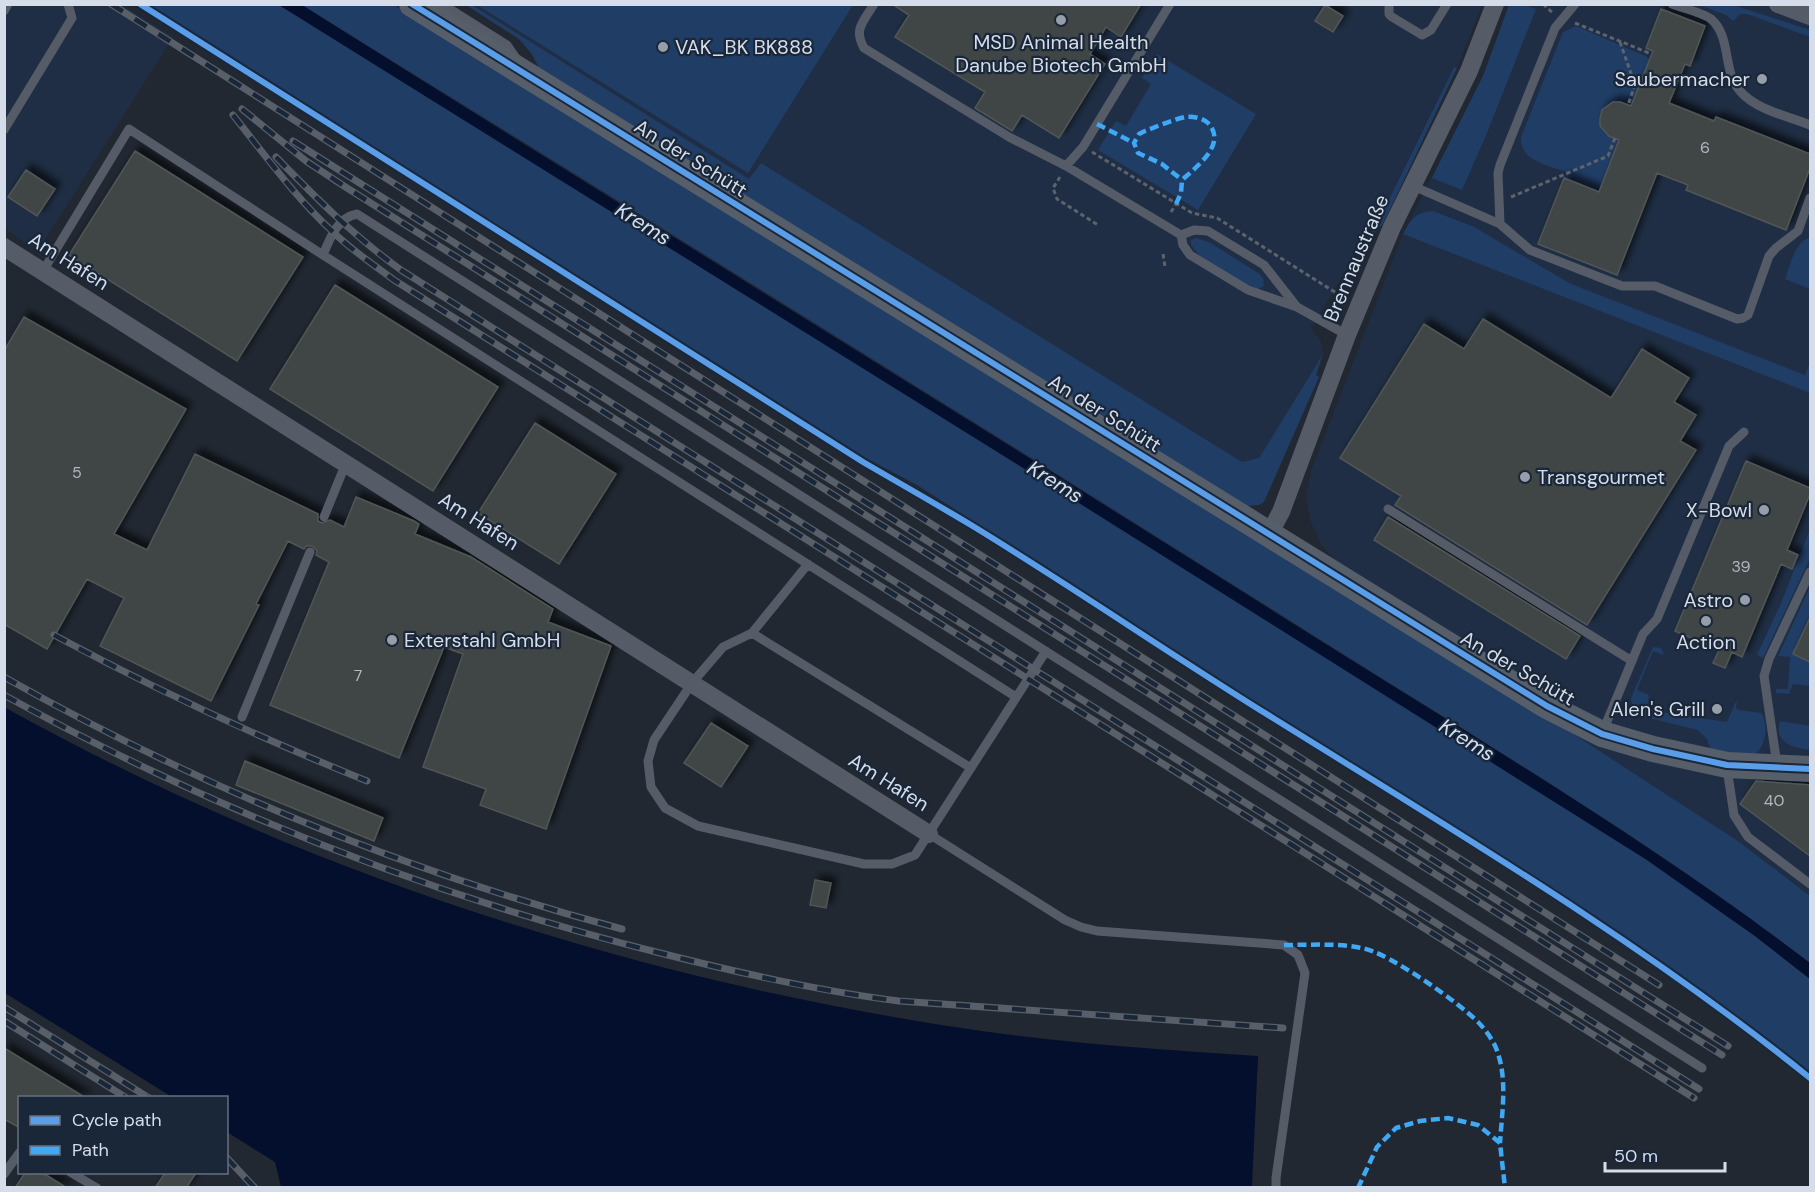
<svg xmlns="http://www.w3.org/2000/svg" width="1815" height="1192" viewBox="0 0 1815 1192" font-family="'DM Sans',sans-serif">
<defs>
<filter id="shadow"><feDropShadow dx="5.5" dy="-5.5" stdDeviation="3" flood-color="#0009"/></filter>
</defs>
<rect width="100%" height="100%" fill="#212832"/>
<path fill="#1f2e44" d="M4 5H122L173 37 38 251 5 229Z
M472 5H1482L1457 68 1454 67 1378 222 1366 237 1311 329 1321 341 1323 354 1259 458 1242 462 761 163 750 180Z
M1509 5H1810V896L1738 841 1552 720 1339 565 1321 544 1310 520 1306 496 1311 471 1403 234 1483 76Z"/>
<path fill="#203d66" d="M147 5H279L1052 486 1647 860 1755 936 1810 979V1072C1650 943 1472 837 1297 728 1169 649 1043 566 917 485L866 458Z
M302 5H394L1552 720 1738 841 1810 896V963C1639 832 1452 724 1270 608 948 405 625 205 302 5Z
M466 5H472L749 179 761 163 1242 462 1259 458 1323 354 1316 375 1319 377 1264 502 1259 505 1246 506 542 73 531 53 519 39Z
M477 5H853L748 173Z
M1509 5H1525L1536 9 1487 133 1462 190 1432 178 1483 76Z
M1700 5H1733L1810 30V37L1747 14H1740L1733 21 1726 15Z
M1576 26 1650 58 1631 106 1613 102C1589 114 1600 132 1619 140L1599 192 1564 178 1566 172C1549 165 1519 161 1521 137L1563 32Z
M1157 54 1256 114 1198 210 1098 150 1116 121 1126 126 1151 84 1142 78Z
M1454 67 1457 68 1383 224 1358 249 1378 222Z
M1433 211 1474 227 1571 284 1805 375 1810 363V393L1403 234C1411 219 1416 212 1433 211Z
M1196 238 1209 242 1258 273 1263 278 1264 286 1258 289 1250 287 1200 256 1191 245V240Z
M1806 239H1810V289L1785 279C1790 266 1794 246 1806 239Z
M1810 529V558L1763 658 1757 655 1781 603Z
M1810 587V618L1793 654 1810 662V686L1793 684 1789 694 1776 693V689H1788L1790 657 1778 656Z
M1653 647 1661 648 1664 655 1653 651 1637 690 1649 695 1647 710 1727 722 1737 699 1736 708 1738 710 1761 713C1769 724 1766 750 1752 756L1711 751 1707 739 1698 730 1641 716 1633 712 1631 698Z
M1780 721 1810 726V750C1794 748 1773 743 1780 721Z"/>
<path fill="#030f2d" d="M279 5H302C631 212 963 415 1292 623 1467 733 1646 838 1810 963V979L1755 936 1647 860 1052 486Z
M4 707C303 873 644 983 982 1031 1074 1044 1166 1050 1258 1056L1252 1187H281L275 1162 227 1132 226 1098 172 1097 5 993Z"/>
<path fill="#404445" stroke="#515655" stroke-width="1.5" filter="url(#shadow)" d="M892 4H1141L1121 37 1106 27 1098 41 1090 54 1105 64 1059 138 1022 115 1012 131 975 108 985 92 895 37 909 15Z
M1325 5 1343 16 1333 32 1315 21Z
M1661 9 1705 26 1690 66 1685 64 1669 103 1714 121 1716 117 1810 154V168L1786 230 1686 190 1688 185 1657 173 1617 275 1538 244 1564 178 1599 192 1619 140 1609 136 1600 126V118L1602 110 1613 102H1620L1631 106 1653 51 1646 48Z
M135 151 303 257 237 361 69 255Z
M26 170 55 189 37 216 8 197Z
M335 285 498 387 433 491 270 389Z
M24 317 186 409 114 534 147 550 195 454 318 514V521L322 523 330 520 344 527 356 497 414 521 419 524 415 534 471 557 553 609 548 622 611 646 546 829 480 805 486 789 423 767 463 654 444 647 399 758 270 705 329 562 316 555 317 551 312 546H306L304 549 288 541 256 604 259 605 211 701 100 646 124 598 87 579 47 649 4 624V351Z
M1483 319 1611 398 1642 349 1689 378 1674 402 1696 415 1680 441 1696 450 1587 625 1395 505 1401 496 1340 458 1424 324 1464 349Z
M535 423 616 474 559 564 478 513Z
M1746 461 1810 488V494L1787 550 1798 555 1792 569 1781 564 1742 657 1732 652 1725 668 1713 663 1719 650 1675 631Z
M1388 517 1580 636 1566 659 1374 540Z
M1810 618V662L1793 654Z
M711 723 748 746 721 787 684 763Z
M245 761 383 818 374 841 236 785Z
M1756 781 1810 785V856L1740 804Z
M815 880 831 883 826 908 810 905Z
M4 1048 86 1098H20V1128L4 1119Z
M25 1173H43L67 1188H15Z
M165 1173H196L186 1188H155Z"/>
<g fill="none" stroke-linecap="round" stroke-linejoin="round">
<path stroke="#5c636c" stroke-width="3" stroke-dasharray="4.5 3" stroke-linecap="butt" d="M1543 4 1553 13
M1575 23 1649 53
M1620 42 1635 85 1628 105
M1092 152 1192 213 1217 218 1338 294
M1060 177 1053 188 1057 199 1098 225
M1511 197 1608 156 1615 138
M1171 212 1176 204
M1163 254 1165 267"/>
<path stroke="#555c67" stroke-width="9" d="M442 4 507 45 516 58
M874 4C864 21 853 29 864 48L1009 137 1066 166 1181 235 1183 245 1190 255 1248 290 1297 307 1347 335
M1389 4V14L1392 17 1422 35 1431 30 1447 4
M1672 4C1682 8 1704 13 1711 19 1732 37 1722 71 1740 91 1756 110 1788 116 1810 125
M4 11 8 4
M4 130 72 18 68 4
M1066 166 1083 147 1170 4
M1413 186 1500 224 1530 250 1622 286H1655L1737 319 1743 318 1748 315 1769 256 1776 248 1798 231 1810 198
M1500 224 1498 173 1500 165 1555 28 1575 4
M1181 235 1194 230 1208 231 1264 265 1297 307
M43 271 129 129 323 255
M1388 509 1632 661
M324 517 346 463
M808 564 752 633 723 647 692 683 654 740 648 761 651 787 665 808 698 826 864 864H892L915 855 1046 651
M752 633 971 768
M1016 697 323 255C330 238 337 218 357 214L1702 1068
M242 717 310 552
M1603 731 1643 634 1657 619 1729 446 1744 432
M1777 765 1764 676 1769 659 1810 572
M1727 768 1734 815 1748 837 1810 884
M929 834 1065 920 1081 927 1097 931 1284 945 1298 955 1305 973 1276 1178V1188
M70 1172 97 1188
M4 1174 20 1152"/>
<path stroke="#555c67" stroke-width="18" d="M1778 4 1810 16
M4 247 929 834
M1269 534 1281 512 1347 335 1392 227 1469 71 1495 4"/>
<path stroke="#565e6a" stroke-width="26" d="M412 4 1547 706 1602 734 1653 749 1727 765 1810 769"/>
<g stroke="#585f68" stroke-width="7">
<path id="rail" d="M111 4 1659 985
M242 109 306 161 347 188 1722 1055
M233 115C265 155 295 197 332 231 351 250 373 264 394 280L1694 1098
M293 141 1728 1046
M276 157C316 198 355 237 401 270L1699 1089
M54 635C156 690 260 738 367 781
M4 677C198 786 407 872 622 929
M4 695C210 809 432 896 660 953 739 973 818 991 899 1001L1283 1028
M4 1007 149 1098
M4 1021 125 1097
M226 1157 255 1188"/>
</g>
<use href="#rail" stroke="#1a2739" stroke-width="4.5" stroke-dasharray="14" stroke-linecap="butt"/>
<path stroke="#3fa9f5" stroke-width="4.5" stroke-dasharray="9 4.5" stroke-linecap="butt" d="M1097 124 1134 143
M1176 204 1181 193 1182 180C1196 167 1228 144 1208 123 1203 118 1192 116 1185 117 1172 120 1158 126 1145 131L1139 134 1134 143 1138 153 1162 164 1182 180
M1284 945C1310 945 1337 943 1362 948 1389 953 1458 1002 1478 1022 1484 1028 1493 1040 1496 1048 1508 1078 1502 1111 1500 1143
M1358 1188 1377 1147 1396 1128 1420 1121 1448 1118 1478 1125 1500 1143 1505 1188"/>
<g stroke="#1a2739" stroke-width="10">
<path id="cycleway" d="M140 4 863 462C899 483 936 504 971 525 1073 587 1171 655 1273 718 1456 832 1642 942 1810 1078
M412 4 1547 706 1602 734 1653 749 1727 765 1810 769"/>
</g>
<use href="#cycleway" stroke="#5a9eea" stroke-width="6"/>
</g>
<g fill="#969eaa" stroke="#1a2739" stroke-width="2">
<circle cx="1061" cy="20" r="6"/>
<circle cx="663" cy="47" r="6"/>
<circle cx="1762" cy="79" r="6"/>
<circle cx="1525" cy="477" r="6"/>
<circle cx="1764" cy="510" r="6"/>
<circle cx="1745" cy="600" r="6"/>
<circle cx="1706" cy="621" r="6"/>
<circle cx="392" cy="640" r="6"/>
<circle cx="1717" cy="709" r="6"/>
</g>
<g text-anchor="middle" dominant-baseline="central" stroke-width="4.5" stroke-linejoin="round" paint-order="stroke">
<g font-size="16" fill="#b0b7c1">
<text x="1705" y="147">6</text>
<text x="77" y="472">5</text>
<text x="1741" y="566">39</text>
<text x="358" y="675">7</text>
<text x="1774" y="800">40</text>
</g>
<g font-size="20" fill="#d5ddea" stroke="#1a2739" text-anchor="end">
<text x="1061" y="42" text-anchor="middle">MSD Animal Health<tspan x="1061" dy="23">Danube Biotech GmbH</tspan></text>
<text x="675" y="47" text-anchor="start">VAK_BK BK888</text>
<text x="1750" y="79">Saubermacher</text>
<text x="1537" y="477" text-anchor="start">Transgourmet</text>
<text x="1752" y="510">X-Bowl</text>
<text x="1733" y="600">Astro</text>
<text x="404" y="640" text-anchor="start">Exterstahl GmbH</text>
<text x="1706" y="642" text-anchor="middle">Action</text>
<text x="1705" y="709">Alen's Grill</text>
</g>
<g font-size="20" fill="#d5ddea" stroke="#1a2739">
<text transform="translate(691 158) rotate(32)">An der Schütt</text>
<text transform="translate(1356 258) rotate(-67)">Brennaustraße</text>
<text transform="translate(69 261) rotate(32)">Am Hafen</text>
<text transform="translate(1105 413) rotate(32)">An der Schütt</text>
<text transform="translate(479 521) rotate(32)">Am Hafen</text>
<text transform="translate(1518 668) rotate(30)">An der Schütt</text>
<text transform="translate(889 782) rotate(32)">Am Hafen</text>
</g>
<g font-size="21" font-style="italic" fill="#d0ddf0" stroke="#1a2739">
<text transform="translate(643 224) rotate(32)">Krems</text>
<text transform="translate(1055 482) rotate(32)">Krems</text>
<text transform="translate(1467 740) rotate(32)">Krems</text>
</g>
</g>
<rect width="1815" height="1192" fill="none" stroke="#d5ddea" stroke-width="12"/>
<rect x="18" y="1096" width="210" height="78" fill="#1a2739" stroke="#657080" stroke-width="1.5"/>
<rect x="30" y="1116" width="30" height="9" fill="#5a9eea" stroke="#657080" stroke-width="1.5"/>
<text x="72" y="1126" font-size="18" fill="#d5ddea">Cycle path</text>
<rect x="30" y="1146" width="30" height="9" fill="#3fa9f5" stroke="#657080" stroke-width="1.5"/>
<text x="72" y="1156" font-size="18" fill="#d5ddea">Path</text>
<path d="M1605 1162v9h120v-9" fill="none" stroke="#d5ddea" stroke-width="3"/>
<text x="1614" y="1162" font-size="18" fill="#d5ddea" stroke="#1a2739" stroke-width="4.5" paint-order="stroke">50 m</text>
</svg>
